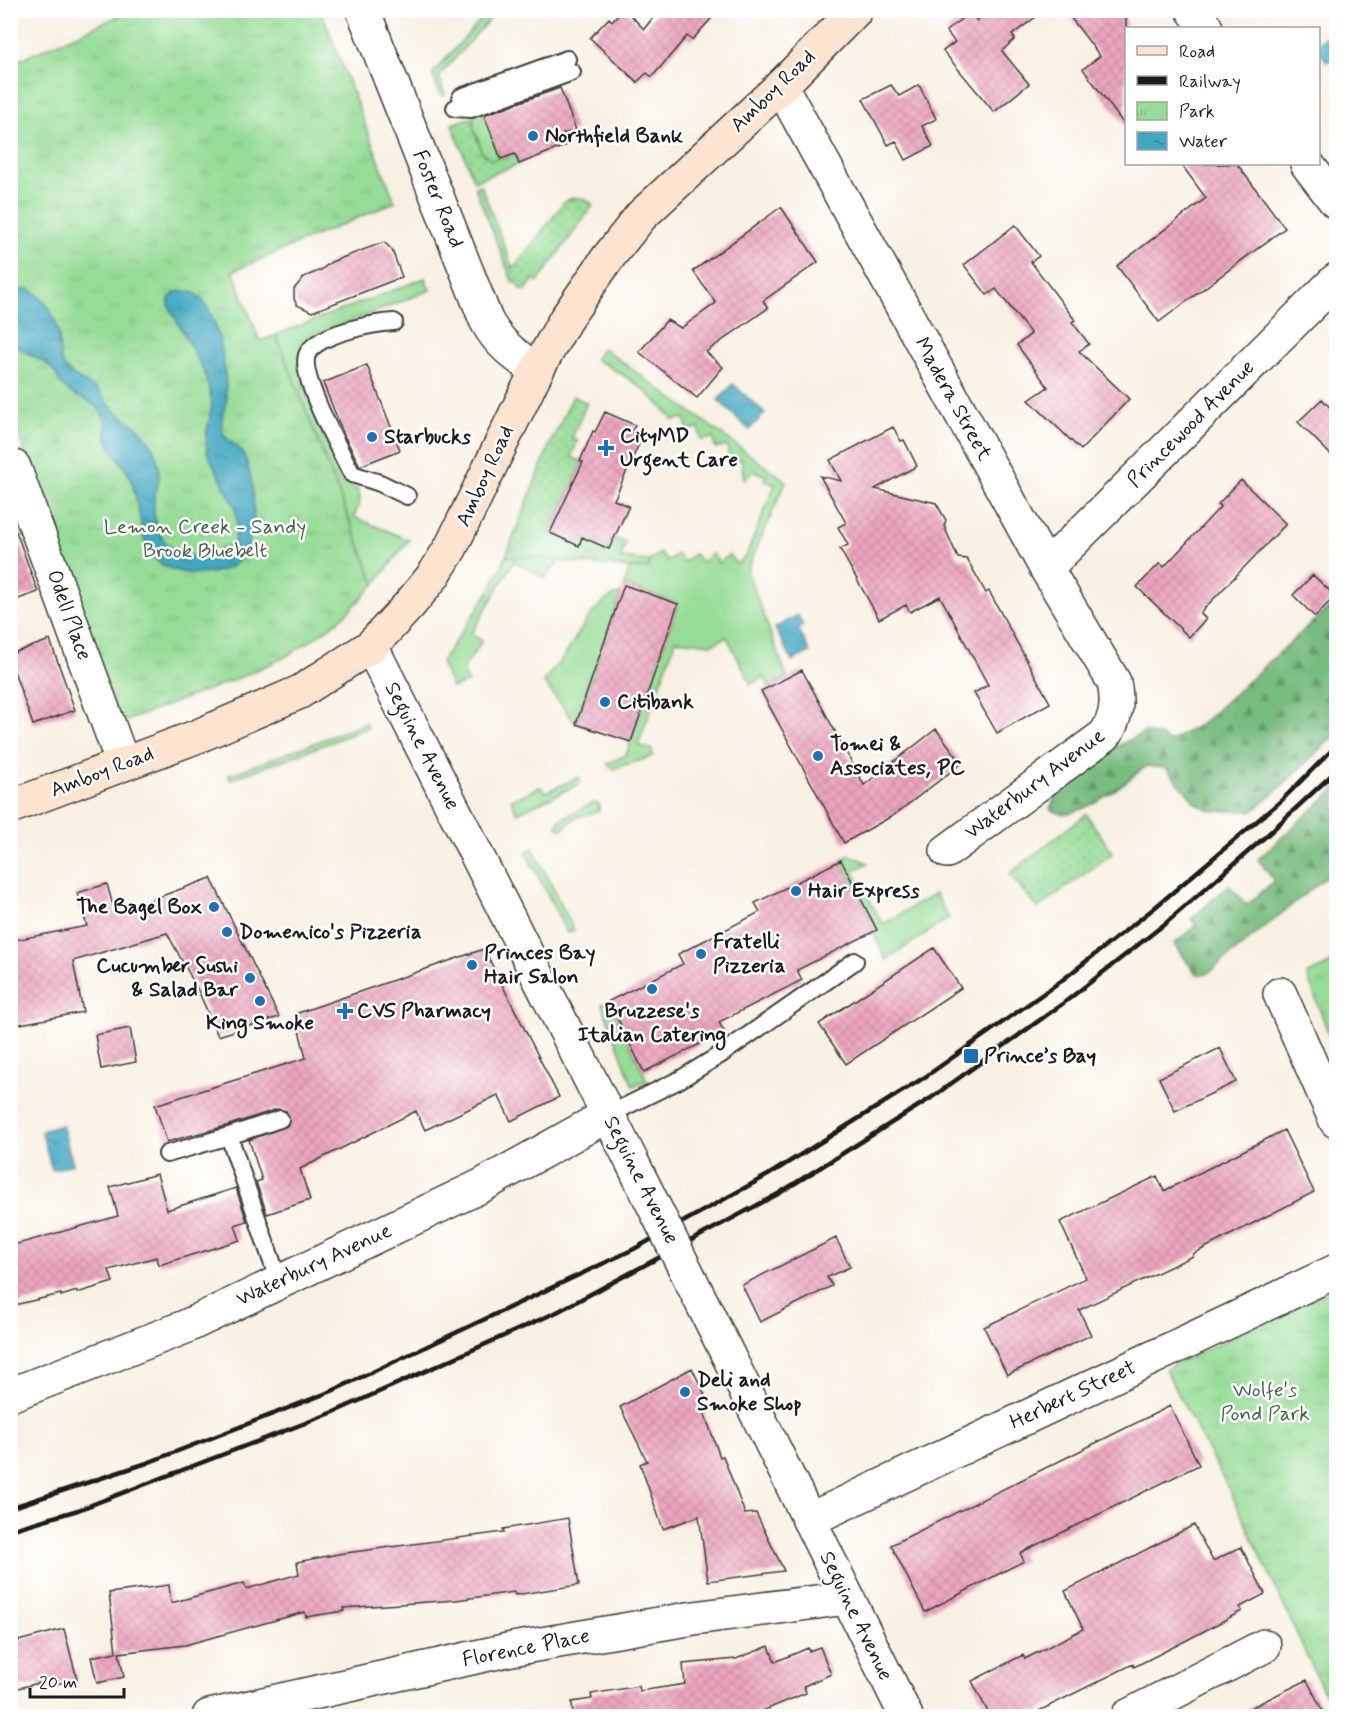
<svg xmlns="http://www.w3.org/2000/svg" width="1347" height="1727" viewBox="0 0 1347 1727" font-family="Mynerve,sans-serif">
<defs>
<pattern id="grass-dots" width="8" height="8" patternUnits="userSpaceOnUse" patternTransform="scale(1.5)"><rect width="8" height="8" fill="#96dc96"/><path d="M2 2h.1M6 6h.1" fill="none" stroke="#81bc81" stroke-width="1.8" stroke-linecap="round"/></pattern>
<pattern id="forest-firs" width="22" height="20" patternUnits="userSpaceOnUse" patternTransform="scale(1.5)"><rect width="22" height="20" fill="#78bc7f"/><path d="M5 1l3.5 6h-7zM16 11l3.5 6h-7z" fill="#629867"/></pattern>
<pattern id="park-tufts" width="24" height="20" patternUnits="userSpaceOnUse" patternTransform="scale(1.5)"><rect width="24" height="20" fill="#96dc96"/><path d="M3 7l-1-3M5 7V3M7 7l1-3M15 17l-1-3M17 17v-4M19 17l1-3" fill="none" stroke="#81bc81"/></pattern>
<pattern id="water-ripples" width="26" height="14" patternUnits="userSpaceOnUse" patternTransform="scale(1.5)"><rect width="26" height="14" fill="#42a8c2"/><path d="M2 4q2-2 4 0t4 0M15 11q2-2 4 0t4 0" fill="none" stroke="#36889d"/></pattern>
<pattern id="building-cross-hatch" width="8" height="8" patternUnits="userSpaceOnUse" patternTransform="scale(1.5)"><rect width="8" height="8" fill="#eda6bf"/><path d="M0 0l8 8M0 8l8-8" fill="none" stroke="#cb8ea4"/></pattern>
</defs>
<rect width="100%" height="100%" fill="#fff"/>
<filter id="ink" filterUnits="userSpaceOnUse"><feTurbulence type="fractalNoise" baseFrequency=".0167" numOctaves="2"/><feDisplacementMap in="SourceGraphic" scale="12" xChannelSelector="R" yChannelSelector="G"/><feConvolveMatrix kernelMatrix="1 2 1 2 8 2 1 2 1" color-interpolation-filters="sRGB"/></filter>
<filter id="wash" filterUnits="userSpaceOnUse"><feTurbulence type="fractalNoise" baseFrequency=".008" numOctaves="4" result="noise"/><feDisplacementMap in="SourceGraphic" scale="24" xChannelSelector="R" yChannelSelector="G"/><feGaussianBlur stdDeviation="1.35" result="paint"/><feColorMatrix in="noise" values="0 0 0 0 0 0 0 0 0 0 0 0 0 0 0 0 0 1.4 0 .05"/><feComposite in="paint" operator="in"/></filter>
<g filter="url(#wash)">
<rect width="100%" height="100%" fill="#f8f0e2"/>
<path fill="url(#grass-dots)" stroke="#597c59" stroke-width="1.5" d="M473 117C473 133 479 148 491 160L499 154 501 159 515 154 519 164 474 181 452 124Z
M481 185 513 269 565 201C575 196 585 197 593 205L538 282 534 279 525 291 521 290 516 282 513 283 475 187Z
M573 396 587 403 572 438 578 441 571 457 583 462 550 533 579 545 582 537 609 549 614 538 626 542 621 558 649 561V568H630L506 556 549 446Z
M1086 814 1113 853 1038 908 1009 874Z"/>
<path fill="url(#forest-firs)" stroke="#4a6c4e" stroke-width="1.5" d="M1336 601V734L1286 782 1253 811H1213L1196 804 1166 768 1146 766C1127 781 1088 813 1063 814 1059 814 1054 810 1050 809L1055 797 1114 748 1145 732 1163 737 1169 742 1201 724Z
M1336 788V869L1207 974H1196L1174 944 1196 925 1191 919 1229 885 1247 905 1274 881 1258 859Z"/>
<path fill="url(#park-tufts)" stroke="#597c59" stroke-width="1.5" d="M130 11H321L395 202 233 271 260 341 276 335 375 584 343 617 312 640 285 657 241 677 121 723 11 414 10 64Z
M1336 961V1054L1307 975Z
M1336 1287V1699L1329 1703 1237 1505 1165 1369Z"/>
<path fill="#96dc96" stroke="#597c59" stroke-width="1.5" d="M489 11H497L439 76 445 95 441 96 432 74Z
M483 112 499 154 496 159 491 160 481 151 478 137 474 131 473 117Z
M425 278 430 290 314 336 304 385 341 481 359 491 360 501 354 517 409 540 375 584 276 335Z
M603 348 786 481 747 571 787 677 769 687 764 677 751 684 727 637 712 644 676 640 638 745 651 749 653 755C640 763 628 762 614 769L607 764 626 755 678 604 624 585 630 568H649V561L660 553 667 561 677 554 684 562 694 554 702 562 712 554 719 563 729 555 737 564 746 556 775 485 764 480 766 476 754 471 744 480 741 459 730 461 727 446 715 448 713 438 701 440 699 428 687 430 685 418 673 420C650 391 629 377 595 359Z
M506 556 560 560 545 578 514 561 471 634 482 641 463 669 468 682 452 688 441 662 491 589Z
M621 593 576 724 543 681C551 672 561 662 567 652 580 631 595 600 621 593Z
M366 723 368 728 230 780 229 775Z
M579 777 581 781 580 784 517 813 511 800 540 787 546 792Z
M593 803 599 804V811L577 817 562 829 557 827 559 820Z
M533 848 574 930 567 933 526 852Z
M850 855 868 863 853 871 883 924 935 894 949 918 886 960 873 932 877 929 841 860Z
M609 1001 647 1080 633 1086 602 1004Z"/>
<path fill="url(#water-ripples)" stroke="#2f626f" stroke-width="1.5" d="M1336 29V54L1327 62 1319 50V42Z
M29 289C46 299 57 317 59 337 60 347 58 360 65 368 71 376 89 384 98 391 103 395 105 401 110 406 124 420 139 423 150 442 156 453 160 464 159 477 159 483 156 488 155 494 151 519 158 545 183 554 200 561 220 552 234 543L237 524 235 507 207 452 206 435 212 405 209 388 204 372 169 306V299L175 292C182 291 190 290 196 294 219 309 228 376 226 401 225 410 220 418 222 428 224 442 238 443 244 455 257 483 262 556 226 569 198 579 154 574 145 542 139 521 138 500 131 480 126 465 113 455 108 442 104 430 108 418 98 408 90 400 80 398 71 393 56 384 60 377 52 369 40 357 22 353 11 342V300L17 290Z
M733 384 765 413 749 430 718 400Z
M798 615 803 625 798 628 810 652 792 661 775 628Z
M62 1125 73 1164 52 1170 41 1131Z"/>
<g id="blocks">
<path fill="url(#building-cross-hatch)" d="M622 10H625L644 29 659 10H719L692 40 687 36 652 77 647 73 637 82 590 38 609 18 612 21Z
M989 10H1045L1012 35 1015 39 1002 51 1029 84 994 112 943 51 955 42 946 31 970 12 977 21Z
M1065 10H1126V127L1083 69 1100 56Z
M891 85 899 96 919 85 936 119 922 126 933 146 906 160 896 141 888 145 863 99Z
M560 88 576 130 563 134 567 145 519 164 515 154 501 159 484 115Z
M1181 164H1237L1285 228 1159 322 1117 266 1206 198Z
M781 207 818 262 763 301 768 308 706 352 723 367 697 398 639 352 667 320 681 328 716 303 693 271Z
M1015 225 1039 256 1031 262 1075 320 1072 322 1089 344 1079 351 1129 399 1081 450 1029 400 1048 387 1017 345 1031 334 996 289 987 295 964 265Z
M384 242 392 250 402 277 312 312 297 305 294 299V289L304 277 321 270 331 262Z
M367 365 400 450 360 466 344 435 323 383Z
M1322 399 1336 414V460L1298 422Z
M605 412 635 425 631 432 642 437 614 500 629 506 609 549 582 537 579 546 550 533 583 462 580 461 593 431 595 432Z
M893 427 901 441 904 440 917 466 875 489 936 503 946 520 944 526 958 558 967 559 986 593 989 591 1050 703 997 733 974 693 988 685 940 596 910 612 906 605 879 619 840 549 848 545 838 527 846 523 820 476 841 481 830 460Z
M1241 480 1286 524 1200 613 1206 619 1189 637 1137 587 1160 563 1164 567 1221 506 1218 504Z
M14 526 38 592 10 602V527Z
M1313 575 1335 596 1315 617 1293 595Z
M624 585 678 604 631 742 576 724Z
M50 640 75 710 33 725 10 660V654Z
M802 670 864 785 936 729 962 763 894 815 844 843 761 691Z
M841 860 877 930 797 970 802 980 719 1022 724 1032 644 1072 609 1001 683 964 678 954 760 912 755 903Z
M211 878 279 1017 218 1036 198 990 167 933 73 961 83 1012 10 1026V941L87 926 77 893 107 884 115 913Z
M934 948 961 988 846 1064 819 1024Z
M484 949 559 1097 511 1121 498 1095 425 1130 416 1111 300 1169 310 1200 267 1214 256 1182 262 1180 249 1140 287 1126 290 1121 286 1111 277 1109 226 1126 167 1142 155 1105 306 1058 295 1014Z
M130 1028 136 1062 101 1069 95 1035Z
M1220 1048 1236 1082 1175 1111 1159 1078Z
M1284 1130 1314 1192 1193 1254V1256L1079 1310 1091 1335 1007 1375 984 1327 1086 1278 1060 1222 1157 1176 1164 1191Z
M157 1174 167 1210 236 1188 247 1221 235 1225 240 1240 159 1265 157 1257 109 1270 113 1282 77 1293V1291L61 1296V1294L10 1306V1246L118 1216 110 1187Z
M836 1238 850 1267 827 1277 832 1286 760 1322 742 1285Z
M692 1368 711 1408 704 1412 720 1457 723 1456 745 1514 756 1513 784 1571 708 1581 699 1516 663 1529 640 1464 647 1461 620 1407Z
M1170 1406 1199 1465 1020 1553 1024 1561 925 1612 891 1545Z
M568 1518 579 1585 515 1595 514 1592 456 1600 343 1608 344 1611 306 1617 305 1612 185 1645 119 1653 124 1677 97 1683 91 1657 116 1652 109 1593 169 1585 171 1603 244 1583 246 1589 299 1574 297 1562 338 1554 504 1532 503 1529Z
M1194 1525 1213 1561 1241 1547 1265 1594 1240 1607 1242 1611 1187 1640 1134 1667 1133 1664 1029 1716H990L972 1681 1023 1655 1025 1659 1083 1629 1065 1591Z
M64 1629 77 1679 40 1688 39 1683 10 1690V1643Z
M769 1646 775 1662 808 1648 809 1651 820 1647 831 1674 804 1686 806 1693 755 1714 725 1716H573L572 1702 592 1699 591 1694 639 1686 640 1691 685 1684 683 1664 736 1659Z
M1307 1680 1325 1716H1234Z"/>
</g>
</g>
<g filter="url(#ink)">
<use href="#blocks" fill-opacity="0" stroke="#3d3c3a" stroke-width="1.5"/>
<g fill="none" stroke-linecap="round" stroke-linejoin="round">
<g stroke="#3d3c3a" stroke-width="20">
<path id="service" d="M461 97 567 59
M455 108 471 109 572 72
M394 322C374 323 315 334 307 355 299 377 341 452 352 474L380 483 407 496
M608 1115 679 1080 720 1055 855 961
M167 1154 229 1136
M279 1282 229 1136 280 1119"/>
</g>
<g stroke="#3d3c3a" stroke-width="36">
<path id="minor" d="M1193 10 1206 28
M781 86 1046 568 1114 682C1118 702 1117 717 1105 735L947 851
M1307 164 1336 202
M14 467 123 764
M1046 568 1336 280
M1280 994 1336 1121
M10 1395 185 1327 481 1186 608 1115
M809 1520 1336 1271
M209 1716 512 1649 694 1618 847 1598
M1128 1716 1264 1646"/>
</g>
<g stroke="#3d3c3a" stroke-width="36">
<path id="tertiary" d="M363 10 486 320C498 343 515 356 537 370
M371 646 632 1162
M718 1335 906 1716"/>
</g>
<g stroke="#3d3c3a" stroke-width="36">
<path id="secondary" d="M10 807 198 736 300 692 371 646 410 604 433 576 451 547 537 370 565 320 607 259 641 216 781 86 856 10"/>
</g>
<use href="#service" stroke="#fff" stroke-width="16"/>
<use href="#minor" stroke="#fff" stroke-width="33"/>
<use href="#tertiary" stroke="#fff" stroke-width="33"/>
<use href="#secondary" stroke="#fde4d0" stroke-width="33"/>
<path stroke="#1c1c1c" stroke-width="4.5" d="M10 1508 147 1463 332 1391 634 1249 768 1175 925 1077 1061 981 1153 909 1282 800 1336 746
M10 1530 78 1510 334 1412 557 1312 778 1194 931 1098 1065 1002 1166 923 1265 837 1336 771"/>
<g stroke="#3d3c3a" stroke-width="36" stroke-linecap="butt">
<path id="tertiary-bridge" d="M632 1162 718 1335"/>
</g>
<use href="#tertiary-bridge" stroke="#fff" stroke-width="33"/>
</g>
</g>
<g fill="#1f6fb2" stroke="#fff" stroke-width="2">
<circle cx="533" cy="136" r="6"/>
<circle cx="372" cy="437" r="6"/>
<path d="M603 439h6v6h6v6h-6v6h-6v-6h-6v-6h6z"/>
<circle cx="605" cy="702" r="6"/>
<circle cx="818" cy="756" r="6"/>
<circle cx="796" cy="891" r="6"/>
<circle cx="214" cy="907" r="6"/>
<circle cx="227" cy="932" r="6"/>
<circle cx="701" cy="954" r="6"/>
<circle cx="472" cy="965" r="6"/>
<circle cx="250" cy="978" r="6"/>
<circle cx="652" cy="989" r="6"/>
<circle cx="260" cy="1001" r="6"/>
<path d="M342 1002h6v6h6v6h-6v6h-6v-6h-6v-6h6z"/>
<rect x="963" y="1048" width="16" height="16" rx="3"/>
<circle cx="685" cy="1392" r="6"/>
</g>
<g text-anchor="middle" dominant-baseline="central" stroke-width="5" stroke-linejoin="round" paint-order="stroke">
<g font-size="21" fill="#1c1c1c" stroke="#fff">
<text transform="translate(773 91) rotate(-44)">Amboy Road</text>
<text transform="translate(438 199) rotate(68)">Foster Road</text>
<text transform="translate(953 399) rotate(61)">Madera Street</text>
<text transform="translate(1191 424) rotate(-45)">Princewood Avenue</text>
<text transform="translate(485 476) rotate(-65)">Amboy Road</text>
<text transform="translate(69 615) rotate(70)">Odell Place</text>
<text transform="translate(422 746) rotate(63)">Seguine Avenue</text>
<text transform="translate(102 772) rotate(-21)">Amboy Road</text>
<text transform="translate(1035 784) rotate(-37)">Waterbury Avenue</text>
<text transform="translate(641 1180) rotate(63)">Seguine Avenue</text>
<text transform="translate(314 1265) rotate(-25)">Waterbury Avenue</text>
<text transform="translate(1073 1395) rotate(-25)">Herbert Street</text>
<text transform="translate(856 1616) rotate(64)">Seguine Avenue</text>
<text transform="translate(526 1648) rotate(-11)">Florence Place</text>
</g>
<g font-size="21" font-weight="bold" fill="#1c1c1c" stroke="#fff" text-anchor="start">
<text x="545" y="136">Northfield Bank</text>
<text x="620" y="436">CityMD<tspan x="620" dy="24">Urgent Care</tspan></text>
<text x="384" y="437">Starbucks</text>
<text x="617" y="702">Citibank</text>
<text x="830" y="744">Tomei &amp;<tspan x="830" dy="24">Associates, PC</tspan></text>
<text x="808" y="891">Hair Express</text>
<text x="202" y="907" text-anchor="end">The Bagel Box</text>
<text x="239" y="932">Domenico's Pizzeria</text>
<text x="713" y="942">Fratelli<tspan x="713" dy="24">Pizzeria</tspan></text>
<text x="484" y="953">Princes Bay<tspan x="484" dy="24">Hair Salon</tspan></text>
<text x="238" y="966" text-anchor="end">Cucumber Sushi<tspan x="238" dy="24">&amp; Salad Bar</tspan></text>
<text x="357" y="1011">CVS Pharmacy</text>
<text x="652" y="1011" text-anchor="middle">Bruzzese's<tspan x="652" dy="24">Italian Catering</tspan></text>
<text x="260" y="1023" text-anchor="middle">King Smoke</text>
<text x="984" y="1056">Prince’s Bay</text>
<text x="697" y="1380">Deli and<tspan x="697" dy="24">Smoke Shop</tspan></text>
</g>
<g font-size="21" fill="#475f47" stroke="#fff">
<text x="205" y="527">Lemon Creek - Sandy<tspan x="205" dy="24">Brook Bluebelt</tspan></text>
<text x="1265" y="1390">Wolfe's<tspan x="1265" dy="24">Pond Park</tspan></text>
</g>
</g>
<rect width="1347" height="1727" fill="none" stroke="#fff" stroke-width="36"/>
<rect x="1125" y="27" width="195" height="138" fill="#ffffff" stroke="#a4a4a4" stroke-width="1.5"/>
<rect x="1137" y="46" width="30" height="9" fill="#fde4d0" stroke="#a4a4a4" stroke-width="1.5"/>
<text x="1179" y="57" font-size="18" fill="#1c1c1c">Road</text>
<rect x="1137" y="76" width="30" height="9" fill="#1c1c1c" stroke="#a4a4a4" stroke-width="1.5"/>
<text x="1179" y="87" font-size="18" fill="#1c1c1c">Railway</text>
<rect x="1137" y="102" width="30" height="18" fill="url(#park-tufts)" stroke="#a4a4a4" stroke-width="1.5"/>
<text x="1179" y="117" font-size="18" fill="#1c1c1c">Park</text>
<rect x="1137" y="132" width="30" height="18" fill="url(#water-ripples)" stroke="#a4a4a4" stroke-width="1.5"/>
<text x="1179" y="147" font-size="18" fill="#1c1c1c">Water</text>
<path d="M30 1688v9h94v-9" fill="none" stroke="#1c1c1c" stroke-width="3"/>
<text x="39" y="1688" font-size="18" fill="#1c1c1c" stroke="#ffffff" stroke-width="4.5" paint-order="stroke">20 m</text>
</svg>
